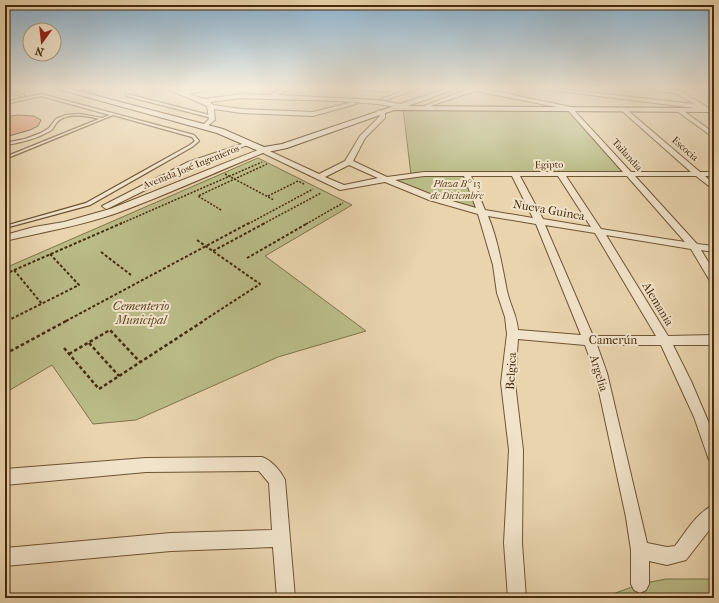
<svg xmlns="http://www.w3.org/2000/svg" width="719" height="603" viewBox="0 0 719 603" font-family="'IM FELL French Canon',serif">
<rect width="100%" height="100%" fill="#e9d4ae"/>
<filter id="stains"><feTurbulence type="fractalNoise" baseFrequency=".005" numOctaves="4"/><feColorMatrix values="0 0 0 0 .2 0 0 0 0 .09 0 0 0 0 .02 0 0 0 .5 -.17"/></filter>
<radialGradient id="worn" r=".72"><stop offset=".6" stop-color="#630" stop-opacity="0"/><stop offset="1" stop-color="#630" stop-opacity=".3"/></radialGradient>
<path fill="#babc88" stroke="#80734a" d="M403 108 571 109 630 174 467 175 482 211 462 207 387 179 411 175Z
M258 158 352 205 265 256 366 331 278 357 136 420 93 424 52 365 5 393V268Z
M666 579H714V598H602L640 584Z"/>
<path fill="#dd9870" stroke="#462a0c" d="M18 115 34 116 41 120 38 126 30 130 5 137V117Z"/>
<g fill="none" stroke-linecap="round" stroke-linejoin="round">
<g stroke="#6f5434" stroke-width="2.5">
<path id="lane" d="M17 88H21L12 92 24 95V97L8 92Z
M82 88H86L96 91 95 92Z
M41 94 194 135 199 141 192 147 90 205 5 228V226L86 203 190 145 195 141 192 137 113 115 5 159V157L99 119C88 116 67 112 57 122 54 125 54 129 50 131 36 139 20 143 5 145V143L25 139 41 133 49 128 56 119 66 115 80 114 102 118 110 115 41 96 5 104V102Z
M127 94 213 116 214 117 212 118 126 96Z"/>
</g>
<g stroke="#6f5434" stroke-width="2">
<path id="street" d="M165 88H173L182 91 215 88 189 94 204 99 242 94 269 95 284 88H291L278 95 378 100 400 104 449 88H458L408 106 413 108 410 110 378 104 336 101 242 98 210 102 213 105 241 109 313 112 353 102 356 104 313 116 241 113 214 109 215 120 205 128 202 126 209 119 207 106Z
M346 88H381L390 90 387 92Z
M411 88H420L386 100 381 99Z
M467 88H480L571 107 631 172H691L621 110 626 109 700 172H714V176H705L714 184V190L696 176H635L697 244 714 246V252L701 250 714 271V282L710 281 691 249 606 235 668 336 714 335V345H673L691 381 714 435V462L709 460 694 417 661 345H597L607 373 647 543 667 547 675 546C686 532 697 512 714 505V524L686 560 667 565 649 561V584L646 590 640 593 634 590 631 584V550L626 517 595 373 585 345 518 339 515 383 523 450 522 543 526 598H508L504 543 509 450 501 383 507 334 505 317 497 293 493 265 478 214 429 200 385 182 340 190 263 153C214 173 166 195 117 213 81 226 42 232 5 241V235L34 227 64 222 110 209 263 148 319 174 345 161 360 136 379 117 380 115 376 112 379 110 385 113V118L365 138 353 161 387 177 424 172H623L567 109 475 91 433 105 430 107V109H426L424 106 468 89ZM349 165 378 178 344 185 325 177ZM424 176H464L476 208 435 196 395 180ZM471 176H512L533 218 485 210ZM520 176H558L591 227 543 219ZM566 176H627L685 242 601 229ZM488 216 536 224 581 335 518 330C517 316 510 305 507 291 502 266 498 240 488 216ZM545 225 595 233 656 336H593Z
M534 88H552L694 104 677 94 643 88 681 91 712 110 709 112 695 108Z
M677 109H681L714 133V138L677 111Z
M245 143 250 144 194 166 109 208 106 209 102 206 188 162Z
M262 457C271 460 281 471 285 480L295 598H277L273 547 171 551 5 566V548L171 533 272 530 269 483 259 471 146 472 5 485V469L146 458Z"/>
</g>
<g stroke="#462a0c" stroke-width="2">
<path id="secondary" d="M54 88H67L223 129 264 147 282 144 394 106 714 108V112L394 110 287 148 263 153 217 133Z"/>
</g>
<path stroke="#462a0c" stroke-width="1.5" stroke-dasharray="2 1.5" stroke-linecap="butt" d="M225 174 274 200
M268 196 298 181 304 184
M221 210 198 196 267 164
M120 224 262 162
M248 224 313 189
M263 224 321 193
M306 224 343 203"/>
<path stroke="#462a0c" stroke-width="2" stroke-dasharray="3 2" stroke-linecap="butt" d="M197 240 260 284 203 321
M213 251 265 223
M101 252 131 275
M247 258 308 223
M14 270 42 304
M5 274 122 223
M5 314 9 320
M7 321 79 285 50 254
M66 321 249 223"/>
<path stroke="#462a0c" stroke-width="2.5" stroke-dasharray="3.5 2.5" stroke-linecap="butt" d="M5 322 9 320
M89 343 119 376
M64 348 99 389 205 320
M5 354 68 320
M69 354 110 330 140 362"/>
<use href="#lane" fill="#f1e3ca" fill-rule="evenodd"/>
<use href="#street" fill="#f1e3ca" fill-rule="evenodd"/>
<use href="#secondary" fill="#f1e3ca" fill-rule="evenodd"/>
</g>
<linearGradient id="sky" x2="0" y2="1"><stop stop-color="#8ab4d4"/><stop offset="0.51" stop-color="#f5ecdb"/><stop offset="1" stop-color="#f5ecdb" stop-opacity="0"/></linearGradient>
<rect width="719" height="172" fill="url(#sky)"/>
<g text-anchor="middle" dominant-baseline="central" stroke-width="4" stroke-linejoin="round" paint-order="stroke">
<g font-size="10" fill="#462a0c" stroke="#f1e3ca">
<text transform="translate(685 149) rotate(41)">Escocia</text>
<text transform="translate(627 155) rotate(48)">Tailandia</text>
<text transform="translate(549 165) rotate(-1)">Egipto</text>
<text transform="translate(191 167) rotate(-22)">Avenida José Ingenieros</text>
</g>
<g font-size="10" font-style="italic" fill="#5d4725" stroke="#f1e3ca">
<text x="457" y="184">Plaza B° 13<tspan x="457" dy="12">de Diciembre</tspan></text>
</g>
<g font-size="12" fill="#462a0c" stroke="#f1e3ca">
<text transform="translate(549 210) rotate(10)">Nueva Guinea</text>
<text transform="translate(658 304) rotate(59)">Alemania</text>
<text x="613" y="340">Camerún</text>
<text transform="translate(511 371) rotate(-87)">Belgica</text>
<text transform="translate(599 373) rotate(73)">Argelia</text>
</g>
<g font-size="12" font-style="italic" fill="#5d4725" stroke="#f1e3ca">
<text x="141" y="306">Cementerio<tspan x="141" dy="14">Municipal</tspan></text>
</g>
</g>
<rect width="719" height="603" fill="none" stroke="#e9d4ae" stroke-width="20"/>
<rect x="6" y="6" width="707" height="591" fill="none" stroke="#462a0c" stroke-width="2"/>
<rect x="10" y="10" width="699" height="583" fill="none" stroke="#462a0c"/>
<g transform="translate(42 42) rotate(195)"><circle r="19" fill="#f1e3ca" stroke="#ad997e"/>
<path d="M0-3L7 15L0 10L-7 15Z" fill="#8f2418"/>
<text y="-6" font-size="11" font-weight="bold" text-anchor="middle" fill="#462a0c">N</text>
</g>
<rect width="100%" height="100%" filter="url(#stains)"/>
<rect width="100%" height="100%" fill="url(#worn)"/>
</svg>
